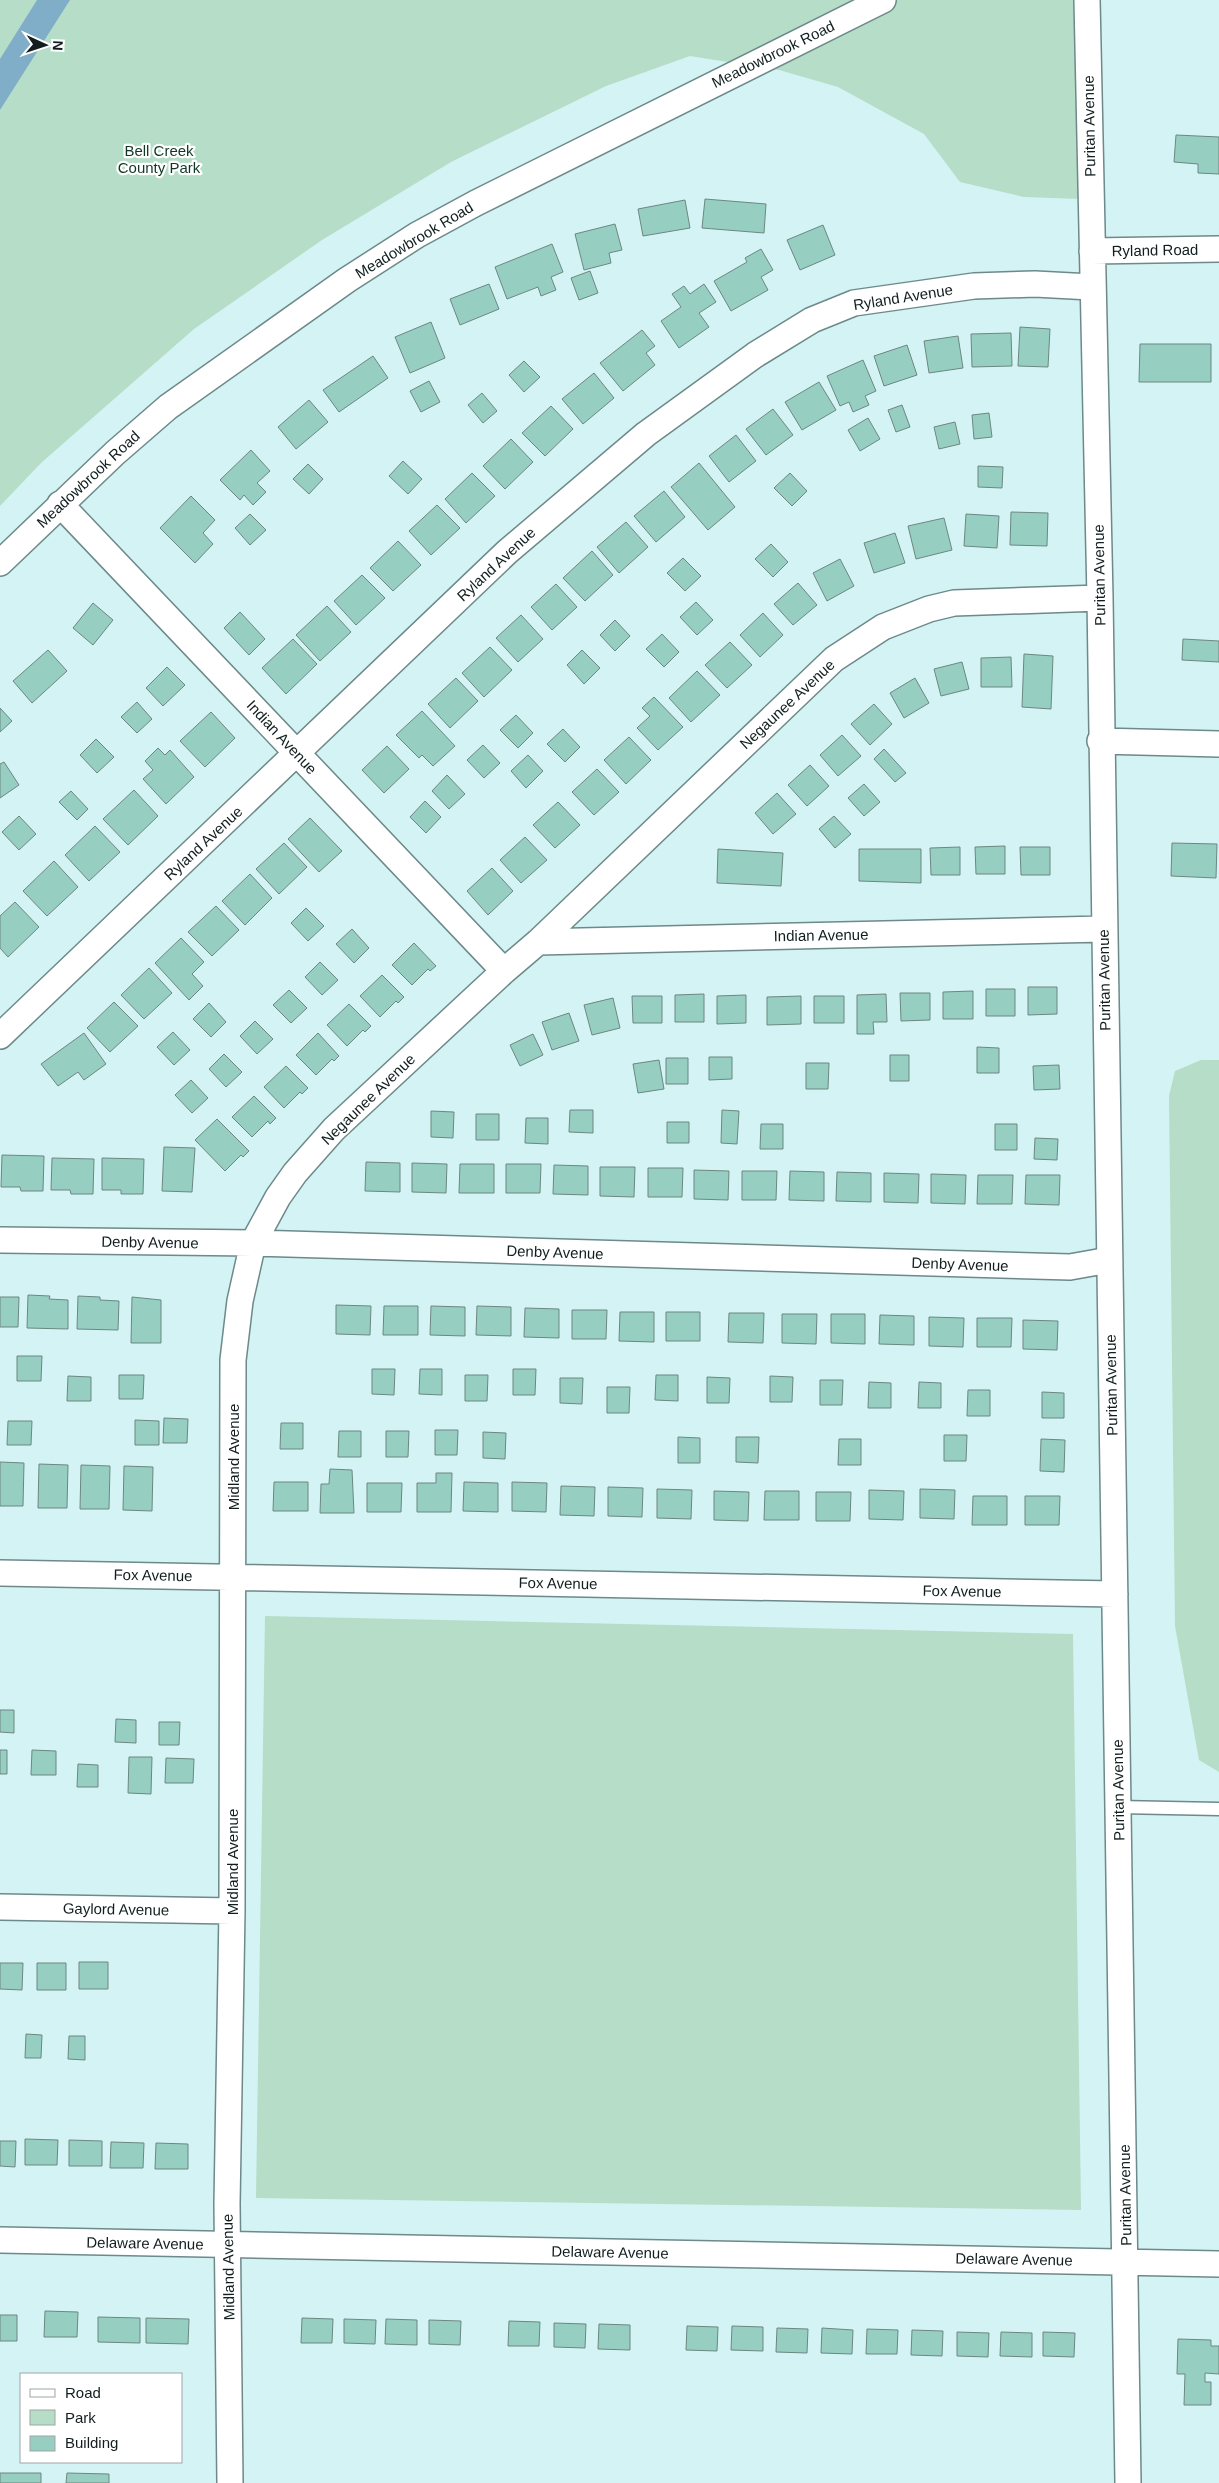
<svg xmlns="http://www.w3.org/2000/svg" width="1219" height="2483" viewBox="0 0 1219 2483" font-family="Helvetica,sans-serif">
<rect width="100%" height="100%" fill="#d4f3f4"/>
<path fill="#b6ddc7" d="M0 0H1079L1081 199 1024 197 960 182 924 134 838 87 779 70 690 56 606 86 451 162 322 240 194 329 41 463 0 506Z
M1201 1060H1219V1772L1199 1760 1175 1626 1169 1096 1175 1071Z
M265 1616 1073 1634 1081 2210 256 2198Z"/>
<path fill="#80adc7" d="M37 0H70L0 110V59Z"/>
<path fill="#96cfc2" stroke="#6c8781" d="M1176 135 1219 137V174L1198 173V164L1174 162Z
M705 199 766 204 764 233 702 228Z
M685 200 690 228 643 236 638 209Z
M615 224 622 250 609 253 611 263 584 270 575 234Z
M823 225 835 255 800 270 787 240Z
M552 244 563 272 551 277 556 290 541 296 538 287 507 299 495 267Z
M761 249 773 270 761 277 768 290 731 311 714 281 747 262 745 258Z
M590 271 598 293 579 300 571 278Z
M489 284 499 309 460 325 450 299Z
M704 284 716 302 699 313 709 327 679 348 661 321 681 307 672 294 684 286 690 294Z
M431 322 445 358 410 373 395 337Z
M1020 327 1050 329 1048 367 1018 366Z
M642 330 655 346 646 353 655 365 623 391 600 363Z
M1011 333 1012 366 972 367 971 334Z
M958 336 963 368 929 373 924 341Z
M1140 344H1211V382H1139Z
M907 345 917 375 884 386 874 356Z
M373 356 388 378 339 412 323 390Z
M863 360 876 391 865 396 869 405 853 412 849 402 840 406 827 376Z
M524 361 540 377 524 392 509 375Z
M594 373 614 398 583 424 562 399Z
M429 381 440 402 421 412 410 391Z
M819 382 836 410 802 430 785 402Z
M482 393 497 411 483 423 468 405Z
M309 400 328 422 296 449 278 427Z
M902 405 910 427 896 432 888 410Z
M551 406 573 429 545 456 522 433Z
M773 409 793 435 766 455 746 429Z
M989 413 992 437 974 439 972 415Z
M868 418 880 439 860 451 848 430Z
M955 422 960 444 939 449 934 427Z
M736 435 756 461 729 482 709 456Z
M511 439 533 462 505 489 483 466Z
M251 450 270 471 257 483 266 492 253 505 244 495 240 500 220 480Z
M403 461 422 479 408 494 389 476Z
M699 463 735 507 708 530 671 487Z
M308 464 323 479 309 494 293 479Z
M978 466 1003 467 1002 488 978 487Z
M472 473 495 496 466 523 445 499Z
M790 473 807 491 792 506 774 488Z
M664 491 685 517 656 542 634 516Z
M191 496 215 520 203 533 213 544 195 563 160 528Z
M437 505 460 528 431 555 409 531Z
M1011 512 1048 513 1047 546 1010 545Z
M250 514 266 530 250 545 235 528Z
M966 514 999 516 997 548 964 546Z
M944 518 952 550 916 559 908 526Z
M626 522 648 547 619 573 597 547Z
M895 533 905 563 874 573 864 543Z
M398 541 421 565 393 591 370 568Z
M771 544 788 562 773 577 755 559Z
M592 551 613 575 585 601 563 578Z
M683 558 701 576 685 591 667 573Z
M840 559 854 586 827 601 813 573Z
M362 575 385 598 356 625 334 601Z
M798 583 817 605 793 625 774 604Z
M556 584 577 607 552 630 531 607Z
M696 602 713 620 697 635 680 617Z
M93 603 113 620 93 645 73 628Z
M327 606 351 632 320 661 296 635Z
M240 612 265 639 249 655 224 628Z
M763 613 783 635 760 657 740 635Z
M521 615 543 639 518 662 496 638Z
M615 620 630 636 615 651 600 635Z
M662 634 679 652 664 667 646 649Z
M293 639 317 664 286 694 262 668Z
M1183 639 1219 641V662L1182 660Z
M730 642 752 665 727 688 705 665Z
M490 647 512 670 484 697 462 673Z
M48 650 67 671 32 703 13 681Z
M582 650 600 668 584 684 567 665Z
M1024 654 1053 656 1051 709 1022 707Z
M1011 657 1012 687H981V658Z
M962 662 969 689 941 696 934 669Z
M167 667 185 685 163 706 146 688Z
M697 671 720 695 691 722 669 698Z
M456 678 478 701 450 728 428 704Z
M915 678 929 703 904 718 890 693Z
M654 697 683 727 658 750 637 728 650 716 642 708Z
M137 702 152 719 137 733 121 717Z
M874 704 892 724 870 745 851 724Z
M0 708 12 721 0 732Z
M422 711 455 746 433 766 422 755 419 758 396 735Z
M211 712 235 738 205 767 180 741Z
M516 715 533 733 518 748 500 730Z
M563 729 580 747 565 762 547 744Z
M842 735 861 756 838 776 820 755Z
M629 737 651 760 626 784 604 760Z
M96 739 114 757 97 773 80 755Z
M483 745 500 763 484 778 467 760Z
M387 746 409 769 384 793 362 770Z
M158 748 165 755 170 750 194 777 166 804 143 779 153 770 145 761Z
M884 749 906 773 895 782 874 759Z
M528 755 543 771 526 788 511 771Z
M4 762 19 785 0 798V764Z
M810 765 829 786 807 806 788 785Z
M597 769 619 792 594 815 572 792Z
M447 775 465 794 449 809 432 791Z
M864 784 880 802 864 816 848 798Z
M134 790 158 816 128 845 103 819Z
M71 791 88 809 77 820 59 802Z
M777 793 796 814 773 834 755 813Z
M425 801 441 817 426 833 410 817Z
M558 802 580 825 555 848 533 825Z
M19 816 36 834 19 850 2 832Z
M834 816 851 834 835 848 819 829Z
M310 818 342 851 319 872 288 839Z
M95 826 120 852 89 881 65 855Z
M525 837 547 860 521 883 500 860Z
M284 843 307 867 279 894 256 869Z
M1172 843 1217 844 1216 878 1171 876Z
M1005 846V874H976L975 847Z
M960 847V875H931L930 848Z
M1020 847H1050V875H1021Z
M718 849 783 853 781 886 717 883Z
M859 849H921V883L859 881Z
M54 861 78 887 47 916 23 891Z
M492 868 513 891 488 915 467 891Z
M250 874 272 898 245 925 222 901Z
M15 902 39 927 8 957 0 948V916Z
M216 906 239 930 212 956 188 932Z
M306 908 324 926 308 941 291 923Z
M352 929 369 948 354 963 336 944Z
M181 938 204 962 192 974 203 986 189 1000 155 963Z
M414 943 436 966 430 971 428 969 412 985 392 965Z
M320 962 338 980 322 995 305 977Z
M149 968 172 993 144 1019 121 995Z
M382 975 404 997 398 1003 396 1001 380 1017 360 996Z
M1028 987H1057V1014L1028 1015Z
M986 989H1015V1016H986Z
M289 990 307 1008 291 1023 273 1005Z
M973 991V1019H943V992Z
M900 993H930V1020L901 1021Z
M704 994V1022H675V995Z
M886 994 887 1022H873L874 1034H857V995Z
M746 995V1023L717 1024V996Z
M632 996H662V1023H633Z
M801 996V1024L767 1025V997Z
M814 996H844V1023H814Z
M613 998 620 1028 592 1035 584 1005Z
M114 1002 138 1026 110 1052 87 1028Z
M209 1003 226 1022 211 1037 193 1019Z
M349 1004 371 1026 365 1032 363 1030 347 1046 327 1025Z
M569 1013 579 1041 552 1050 542 1022Z
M255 1021 273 1039 257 1054 240 1036Z
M173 1032 190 1050 174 1065 157 1047Z
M84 1033 106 1064 84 1080 78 1072 58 1086 41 1064Z
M318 1033 339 1056 334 1061 332 1059 316 1075 296 1055Z
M533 1034 543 1055 520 1066 510 1045Z
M977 1047 999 1048V1073H977Z
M224 1054 242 1072 226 1087 209 1069Z
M890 1055H909V1081H890Z
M709 1057H732V1079L709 1080Z
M666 1058H688V1084H666Z
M659 1060 664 1089 638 1093 633 1064Z
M806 1063H829L828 1089H806Z
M1059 1065 1060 1089 1034 1090 1033 1066Z
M286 1066 308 1088 302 1094 300 1092 284 1108 264 1087Z
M191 1080 208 1098 192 1113 175 1095Z
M254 1096 276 1118 270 1124 268 1121 252 1137 232 1117Z
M570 1110H593V1133L569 1132Z
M722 1110 739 1111 737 1144 721 1143Z
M431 1111 454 1112 453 1138 431 1137Z
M476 1114H499V1140H476Z
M526 1118H548V1144L525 1143Z
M217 1119 249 1151 243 1157 241 1155 225 1171 195 1140Z
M667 1122H689V1143H667Z
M761 1124H783V1149H760Z
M995 1124H1017V1150H995Z
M1035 1138 1058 1139 1057 1160 1034 1159Z
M164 1147 195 1148 192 1192 162 1191Z
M2 1155 44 1156 43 1191H21L20 1187H1Z
M52 1158 94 1159 93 1194H71L70 1190H51Z
M102 1158 144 1159 143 1194H121V1190H102Z
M366 1162 400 1163V1192L365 1191Z
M412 1163 447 1164 446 1193 412 1192Z
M460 1164H494V1193H459Z
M506 1164H541L540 1193H506Z
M554 1165 588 1166V1195L553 1194Z
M600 1167H635L634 1197 600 1196Z
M648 1168H683L682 1197H648Z
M694 1170 729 1171 728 1200 694 1199Z
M742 1171H777L776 1200H742Z
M790 1171 824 1172V1201L789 1200Z
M837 1172 871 1173V1202L836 1201Z
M884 1173 919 1174 918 1203 884 1202Z
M931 1174 966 1175 965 1204 931 1203Z
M978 1175H1013L1012 1204H977Z
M1026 1175H1060L1059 1205 1025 1204Z
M28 1295 50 1296 49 1299 68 1300V1329L27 1328Z
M78 1296 100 1297V1300L119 1301 118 1330 77 1329Z
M0 1297H19L18 1327H0Z
M132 1297 161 1300V1343H131Z
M336 1305 371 1306 370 1335 336 1334Z
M384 1306H418V1335H383Z
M431 1306 465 1307V1336L430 1335Z
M477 1306 511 1307V1336L476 1335Z
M525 1308 559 1309V1338L524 1337Z
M572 1310H607L606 1339H572Z
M620 1312H654V1342L619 1341Z
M666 1312H700V1341H666Z
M729 1313H764L763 1343 728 1342Z
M782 1314H817L816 1344 782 1343Z
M831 1314H865V1344L831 1343Z
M880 1315 914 1316V1345L879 1344Z
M929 1317 964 1318 963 1347 929 1346Z
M977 1318H1012L1011 1347H977Z
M1023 1320 1058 1321 1057 1350 1023 1349Z
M17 1356H42L41 1381H17Z
M372 1369H395L394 1395 372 1394Z
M420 1369H442V1395L419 1394Z
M513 1369H536L535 1395H513Z
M119 1375H144L143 1399H119Z
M465 1375H488L487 1401H465Z
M656 1375H678V1401L655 1400Z
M68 1376 91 1377V1401H67Z
M770 1376 793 1377 792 1402H770Z
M707 1377 730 1378 729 1403H707Z
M560 1378H583L582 1404 560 1403Z
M820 1380H843L842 1405H820Z
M869 1382 891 1383V1408H868Z
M919 1382 941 1383V1408H918Z
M607 1387H630L629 1413H607Z
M968 1390H990V1416H967Z
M1042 1392 1064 1393V1418H1042Z
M164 1418 188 1419 187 1443H163Z
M135 1420 159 1421V1445H135Z
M8 1421H32L31 1445H7Z
M281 1423H303V1449H280Z
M435 1430H458L457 1455H435Z
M339 1431H361V1457H338Z
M386 1431H409L408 1457H386Z
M483 1432 506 1433 505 1459 483 1458Z
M944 1435H967L966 1461H944Z
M678 1437 700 1438V1463H678Z
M736 1437H759L758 1463 736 1462Z
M839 1439H861V1465H838Z
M1041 1439 1065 1440 1064 1472 1040 1471Z
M0 1462 24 1463 23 1506H0Z
M39 1464 68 1465 67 1508H38Z
M81 1465 110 1466 109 1509H80Z
M124 1466 153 1467 152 1511 123 1510Z
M330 1469 352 1470 354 1513H320L321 1484H329Z
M436 1473H452L451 1512H417V1483H436Z
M274 1482H308V1511H273Z
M464 1482 498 1483V1512L463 1511Z
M512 1482 547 1483 546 1512 512 1511Z
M367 1483H402L401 1512H367Z
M561 1486 595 1487 594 1516 560 1515Z
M608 1487 643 1488 642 1517 608 1516Z
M657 1489 692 1490 691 1519 657 1518Z
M920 1489 955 1490 954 1519 920 1518Z
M869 1490 904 1491 903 1520 869 1519Z
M714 1491 749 1492 748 1521 714 1520Z
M765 1491H799V1520H764Z
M816 1492H851L850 1521H816Z
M973 1496H1007V1525H972Z
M1025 1496H1060L1059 1525H1025Z
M0 1710H14V1733L0 1732Z
M116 1719 136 1720V1743L115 1742Z
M159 1722H180L179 1745H159Z
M0 1750H7V1774H0Z
M32 1750 56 1751V1775H31Z
M129 1757H152L151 1794 128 1793Z
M166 1758 194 1759 193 1783H165Z
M78 1764 98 1765V1787H77Z
M79 1962H108V1989H79Z
M0 1963H23L22 1990 0 1989Z
M37 1963H66V1990H37Z
M26 2034 42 2035 41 2058H25Z
M69 2036H85V2060L68 2059Z
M25 2139 58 2140 57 2165H25Z
M69 2140 102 2141V2166H69Z
M0 2141H16L15 2167 0 2166Z
M111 2142 144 2143 143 2168H110Z
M156 2143 188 2144V2169H155Z
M45 2311 78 2312 77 2337H44Z
M0 2315H17V2341H0Z
M98 2317 140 2318V2343L98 2342Z
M146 2318 189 2319 188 2344 146 2343Z
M302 2318 333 2319 332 2343H301Z
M344 2319 376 2320 375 2344 344 2343Z
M386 2319 417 2320V2345L385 2344Z
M429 2320 461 2321 460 2345 429 2344Z
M509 2321 540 2322 539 2346H508Z
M554 2323 586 2324 585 2348 554 2347Z
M599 2324 630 2325V2350L598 2349Z
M687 2326 718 2327 717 2351 686 2350Z
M732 2326 763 2327V2351L731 2350Z
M777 2328 808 2329 807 2353 776 2352Z
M822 2328 853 2330 852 2354 821 2353Z
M867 2329 898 2330 897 2354H866Z
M912 2330 943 2331 942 2356 911 2355Z
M957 2332 989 2333 988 2357 957 2356Z
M1001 2332 1032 2333V2357L1000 2356Z
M1043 2332 1075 2333 1074 2357 1043 2356Z
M1178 2339 1211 2340V2346H1219V2374L1205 2373V2382H1211V2405H1184L1185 2374H1177Z
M0 2473H41V2483H0Z
M67 2473 109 2474V2483H66Z"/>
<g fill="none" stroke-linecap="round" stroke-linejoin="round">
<g stroke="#6d898a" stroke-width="15">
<path id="lane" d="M1118 1807 1219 1809"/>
</g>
<g stroke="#6d898a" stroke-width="28">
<path id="street" d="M1087 0 1100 598 1128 2483
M1092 251 1219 249
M60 504 504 971
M0 563 115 453 168 407 347 280 417 235 476 203 883 0
M1100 741 1219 744
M538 942 1103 929
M0 1036 507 552 646 434 755 355 812 320 854 303 974 286 1035 284 1091 287
M0 1240 253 1243 1070 1267 1109 1260
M0 1573 1115 1594
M0 1907 232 1911
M0 2240 1219 2264
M230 2483 227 2204 232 1911 233 1360 240 1301 253 1243 278 1197 295 1173 334 1129 504 971 538 942 834 659 883 627 929 609 954 603 1100 598"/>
</g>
<use href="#lane" stroke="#fff" stroke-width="12"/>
<use href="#street" stroke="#fff" stroke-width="25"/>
</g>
<g text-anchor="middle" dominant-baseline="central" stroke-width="4.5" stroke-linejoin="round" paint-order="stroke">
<g font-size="15" fill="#121e1e" stroke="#fff">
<text transform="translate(773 54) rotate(-26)">Meadowbrook Road</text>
<text transform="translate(1089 126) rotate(-91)">Puritan Avenue</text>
<text transform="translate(414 240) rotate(-31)">Meadowbrook Road</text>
<text transform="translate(1155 250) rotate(-1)">Ryland Road</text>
<text transform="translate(903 297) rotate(-9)">Ryland Avenue</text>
<text transform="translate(88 479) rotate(-43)">Meadowbrook Road</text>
<text transform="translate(496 564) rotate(-43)">Ryland Avenue</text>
<text transform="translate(1099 575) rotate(-91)">Puritan Avenue</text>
<text transform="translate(787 704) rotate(-43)">Negaunee Avenue</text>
<text transform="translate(282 737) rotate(47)">Indian Avenue</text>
<text transform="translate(203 843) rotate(-43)">Ryland Avenue</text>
<text transform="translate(821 935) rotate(-1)">Indian Avenue</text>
<text transform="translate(1104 980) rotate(-91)">Puritan Avenue</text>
<text transform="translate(368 1099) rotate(-44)">Negaunee Avenue</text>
<text transform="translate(150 1242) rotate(1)">Denby Avenue</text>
<text transform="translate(555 1252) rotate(2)">Denby Avenue</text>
<text transform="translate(960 1264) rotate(2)">Denby Avenue</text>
<text transform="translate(1111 1385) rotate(-91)">Puritan Avenue</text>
<text transform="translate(233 1457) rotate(-90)">Midland Avenue</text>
<text transform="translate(153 1575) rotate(1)">Fox Avenue</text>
<text transform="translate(558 1583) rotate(1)">Fox Avenue</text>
<text transform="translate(962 1591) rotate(1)">Fox Avenue</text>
<text transform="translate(1118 1790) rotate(-91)">Puritan Avenue</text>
<text transform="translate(232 1862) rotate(-90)">Midland Avenue</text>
<text transform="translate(116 1909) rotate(1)">Gaylord Avenue</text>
<text transform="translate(1125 2195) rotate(-91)">Puritan Avenue</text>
<text transform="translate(145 2243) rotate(1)">Delaware Avenue</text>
<text transform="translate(610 2252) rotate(1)">Delaware Avenue</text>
<text transform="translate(1014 2259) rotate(1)">Delaware Avenue</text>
<text transform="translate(228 2267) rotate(-91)">Midland Avenue</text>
</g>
<g font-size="15" fill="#113827" stroke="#fff">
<text x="159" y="150">Bell Creek<tspan x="159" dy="17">County Park</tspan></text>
</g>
</g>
<rect x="20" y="2373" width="162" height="90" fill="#ffffff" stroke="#a0a5a5"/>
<rect x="30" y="2389" width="25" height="8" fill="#ffffff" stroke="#a0a5a5"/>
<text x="65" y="2398" font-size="15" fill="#121e1e">Road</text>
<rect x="30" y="2410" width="25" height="15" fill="#b6ddc7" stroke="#a0a5a5"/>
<text x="65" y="2423" font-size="15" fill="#121e1e">Park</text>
<rect x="30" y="2436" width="25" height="15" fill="#96cfc2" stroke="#a0a5a5"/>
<text x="65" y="2448" font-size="15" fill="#121e1e">Building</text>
<g transform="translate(45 45) rotate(93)" stroke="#ffffff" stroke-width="4" paint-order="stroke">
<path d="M0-4L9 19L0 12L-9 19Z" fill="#121e1e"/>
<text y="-8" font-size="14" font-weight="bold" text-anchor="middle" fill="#121e1e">N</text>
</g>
</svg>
